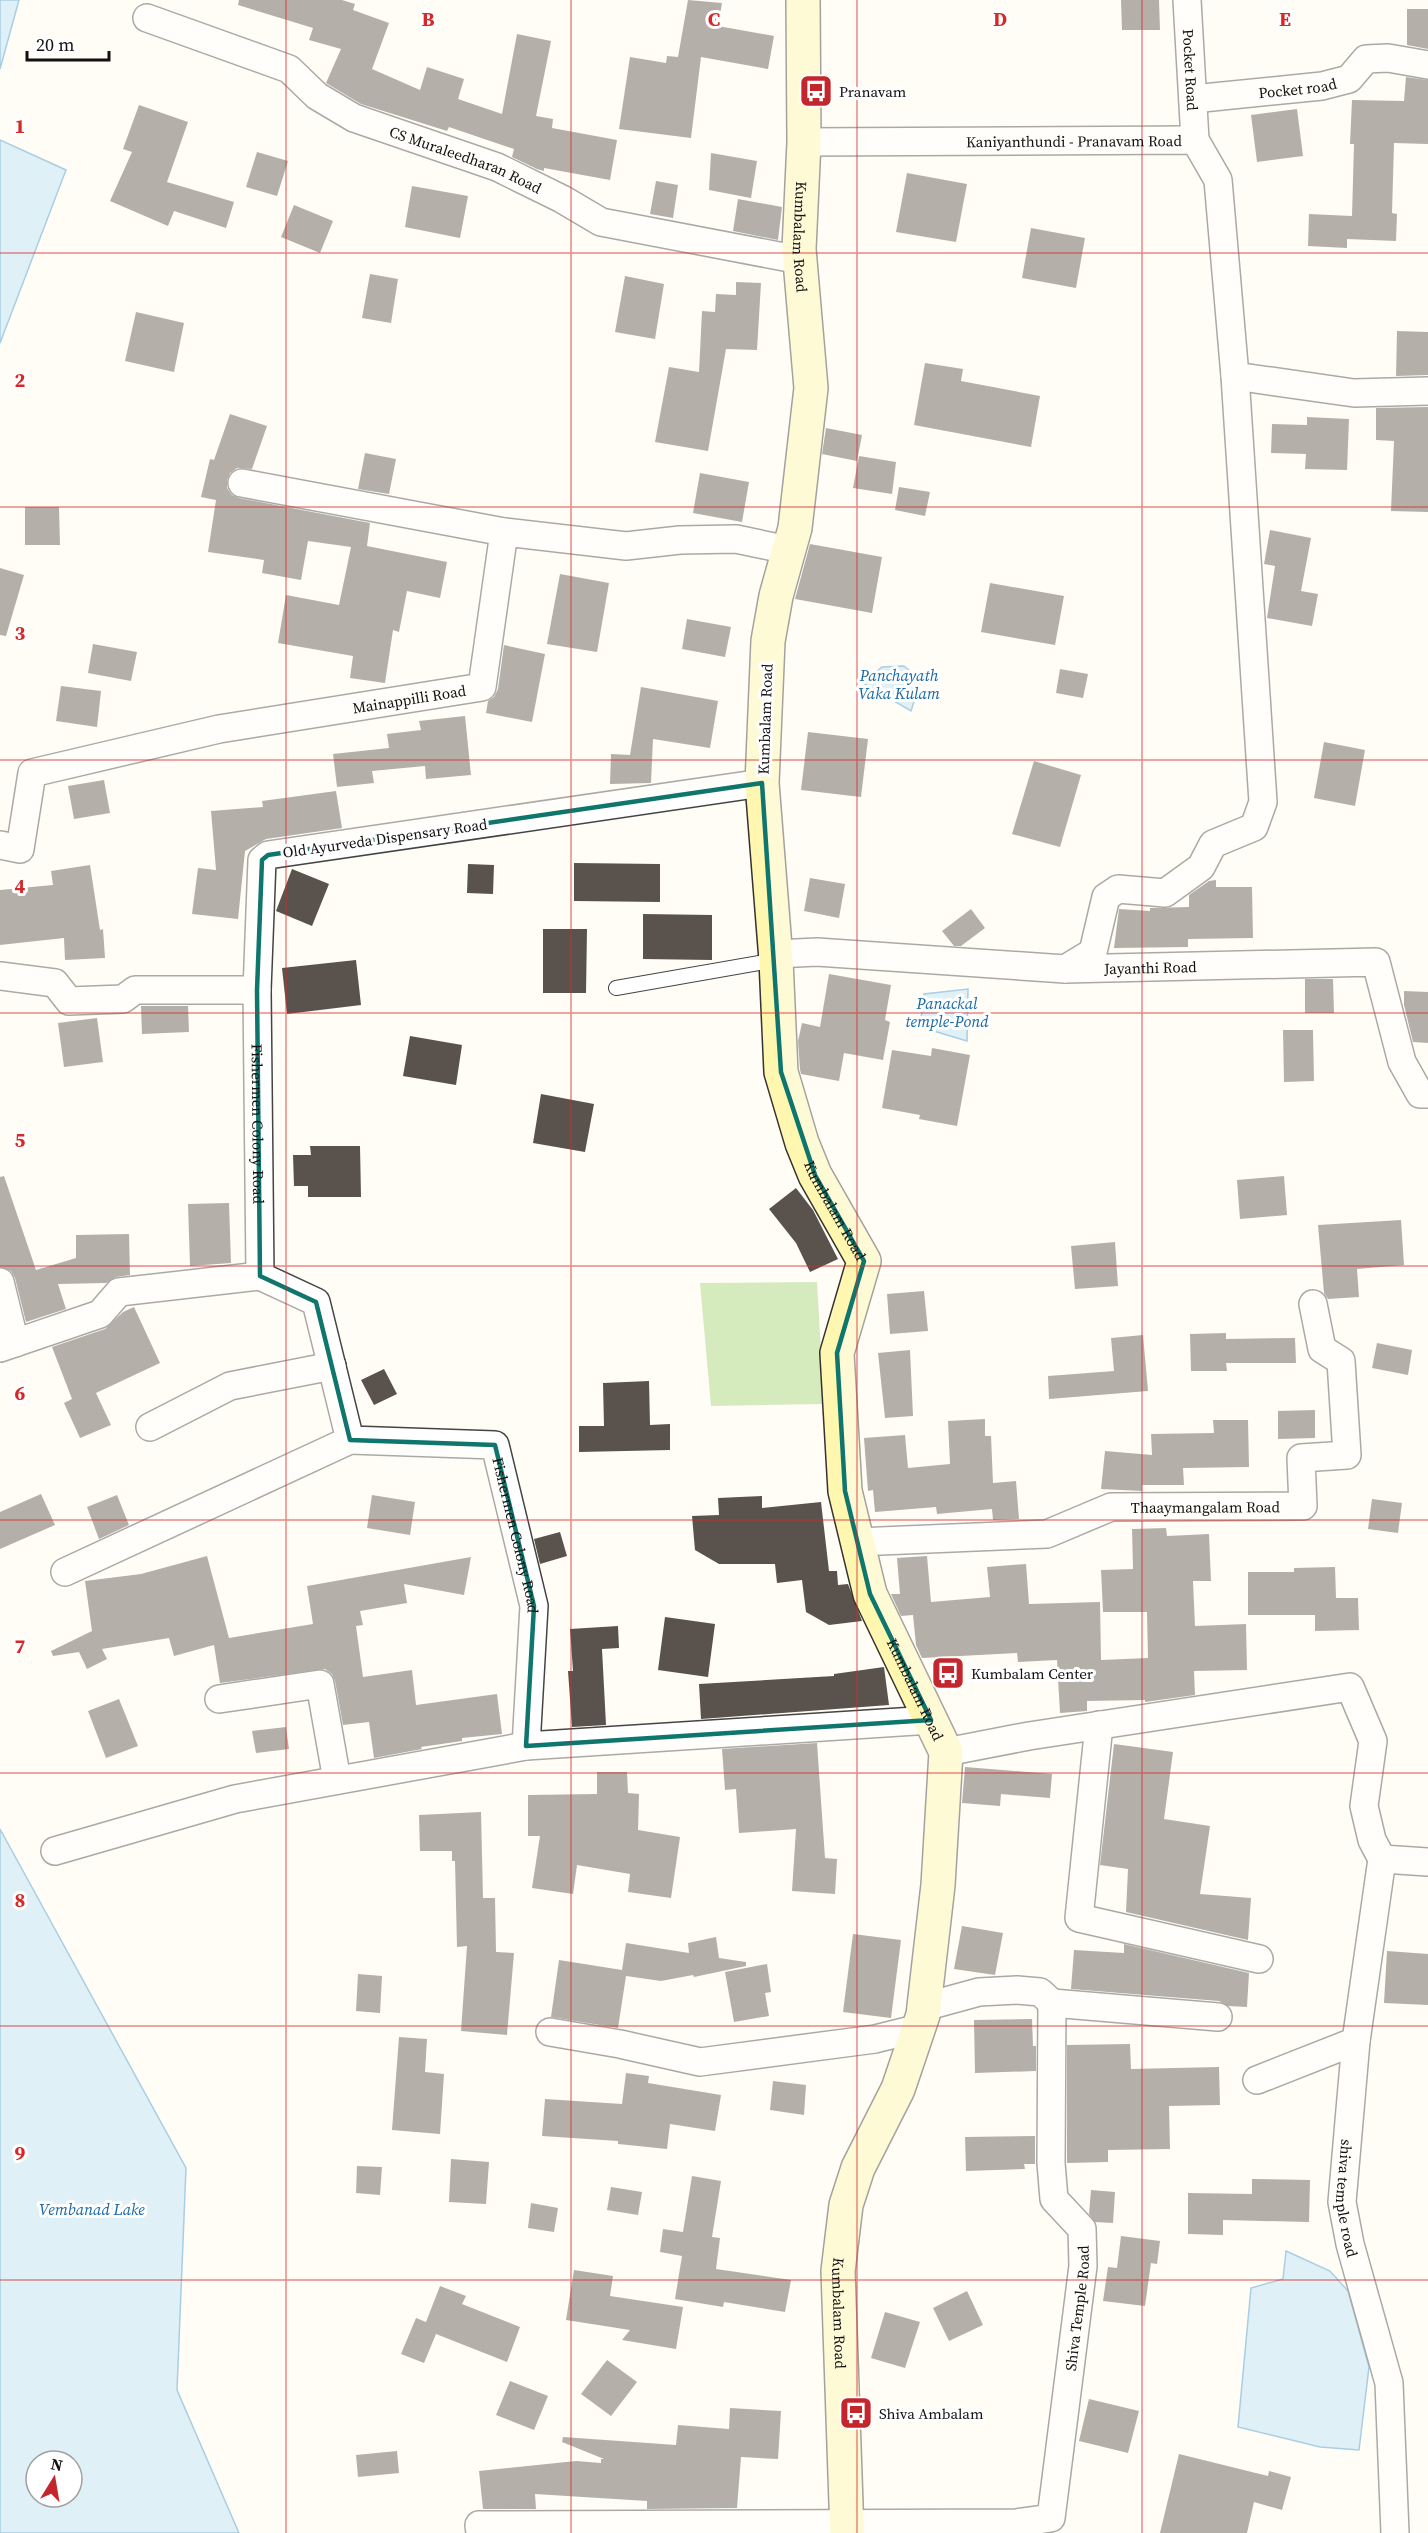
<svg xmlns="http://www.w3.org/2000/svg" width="1428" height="2533" viewBox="0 0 1428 2533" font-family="'Source Serif 4',serif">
<rect width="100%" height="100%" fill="#fffdf5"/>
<path fill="#d5ebbd" d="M817 1282 824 1404 711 1406 700 1283Z"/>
<path fill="#b9e0f7" stroke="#3f96cf" stroke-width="1.5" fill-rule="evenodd" d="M0 0H19L0 69Z
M0 140 66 170 0 343Z
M904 666 921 680 911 711 863 683 882 667Z
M968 989 967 1041 920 1027 924 994Z
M0 1829 186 2168 177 2390 239 2533H0ZM36 2461H72V2497H36Z
M1286 2251 1330 2271 1348 2291 1369 2367 1359 2450 1320 2447 1238 2427 1251 2288 1283 2279Z"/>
<path fill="#5a524d" d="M239 0H342L355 4 353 10 389 23 372 69 420 90 427 67 464 79 458 99 502 114 517 34 551 41 536 116 553 119 552 128 617 140 610 180 544 168V171L537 169 512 157 514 149 449 127 447 131 361 104 326 83 341 49 309 40 313 28 238 5Z
M688 0 722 3 718 26 774 36 768 69 701 57 691 138 619 129 630 57 666 63 667 56 678 57Z
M1121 0H1159L1160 30H1122Z
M1407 9H1428V49L1407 45Z
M1406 77 1428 80V144L1394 143 1392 213 1397 214 1396 241 1347 239V248L1308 246 1309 214 1352 216 1354 144H1350L1352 100 1404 101Z
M139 105 188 122 167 182 234 202 226 228 174 211 168 226 110 201 132 152 123 149Z
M1297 109 1303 156 1257 162 1251 115Z
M257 152 288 161 277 196 246 187Z
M711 153 757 161 751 198 709 190Z
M907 173 967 184 956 242 896 232Z
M656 181 678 185 673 218 650 214Z
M412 186 468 196 460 238 405 227Z
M738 199 782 207 778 240 733 231Z
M294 205 333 221 320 253 281 237Z
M1031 228 1085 238 1076 288 1022 278Z
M370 274 398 279 391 323 362 318Z
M625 276 664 284 655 339 615 332Z
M736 282 761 283 757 350 726 349 708 451 655 442 669 367 699 372 702 311 715 312 716 294 736 295Z
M136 312 184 323 174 372 125 361Z
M1397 331 1428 332V375L1396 376Z
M925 363 963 369 961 381 1040 396 1031 447 914 425Z
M1428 407V512L1391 511 1394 441 1376 440V408Z
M230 414 267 426 252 469 237 468 230 473 227 480V488L232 495 239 498 370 523 367 546 447 562 440 598 407 591 399 632 393 630 385 683 350 678 353 656 278 643 286 595 339 605 351 547 308 541 301 580 262 573 264 560 208 552 216 500 201 497 210 459 214 460Z
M1307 417 1349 419 1347 470 1305 469 1306 454 1271 453 1272 424 1307 425Z
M826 428 862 435 857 461 822 454Z
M365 453 396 459 389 494 358 489Z
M859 456 896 462 892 494 853 488Z
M700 473 749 482 742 522 693 513Z
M899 487 930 492 925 516 895 510Z
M25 507H59L60 545H25Z
M1270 530 1311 538 1301 591 1318 594 1312 626 1267 618 1275 566 1264 564Z
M810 544 882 557 872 613 795 599Z
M0 568 24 575 6 636 0 635Z
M560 574 609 583 597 652 547 644Z
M990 583 1064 596 1055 645 981 632Z
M687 619 731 627 725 657 682 649Z
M93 644 137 652 131 681 88 673Z
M504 645 545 654 532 722 486 713 488 701 494 697 498 689Z
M1060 669 1088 674 1083 698 1056 693Z
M61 686 101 691 97 727 56 721Z
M641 687 718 701 710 748 653 739 651 783 610 784 611 754 630 755Z
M465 716 471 775 426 779 425 766 372 771 374 783 337 787 333 754 389 748 387 734 421 730 419 721Z
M808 732 868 739 861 797 801 790Z
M1324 742 1365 750 1355 806 1314 798Z
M1034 761 1081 775 1060 847 1012 834Z
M104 780 110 813 74 819 68 786Z
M336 791 342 828 266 839 245 851 238 919 192 914 198 868 216 870 211 811 263 807 262 801Z
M574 863 660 864V902L574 901Z
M468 864 494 865 493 894 467 893Z
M90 865 100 930 103 929 105 958 65 960 64 938 0 945V890L53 885 51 871Z
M292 869 329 884 312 926 276 911Z
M810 878 845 884 839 918 804 911Z
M1216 880V887H1252L1253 938 1188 939V947L1114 948 1119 909 1150 911V908L1189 907V895L1209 881Z
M971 909 985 928 961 946H954L942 931Z
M643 914 712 915V960L643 959Z
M543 929H587L586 993H543Z
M356 960 361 1005 287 1014 282 968Z
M829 974 891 985 885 1020 890 1022 883 1060 844 1053 839 1081 801 1074 800 1069 798 1041 802 1023 820 1027Z
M1305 979H1333L1334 1013H1305Z
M1404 991 1428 992V1043L1413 1042 1404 1005Z
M141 1006H188L189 1032 142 1034Z
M97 1018 103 1062 64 1067 58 1023Z
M1283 1030H1313L1314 1081 1284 1082Z
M410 1036 462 1045 456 1085 403 1076Z
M932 1048 970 1055 957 1126 919 1119 920 1115 882 1108 892 1050 931 1056Z
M541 1094 594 1104 585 1152 533 1143Z
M310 1146H360L361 1197H308V1186H294L293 1155H311Z
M4 1176 36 1270 76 1258V1235L129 1234 130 1275 116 1277 106 1283 58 1284 66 1309 26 1322 15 1278 11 1271 0 1267V1177Z
M1284 1176 1287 1215 1240 1219 1237 1180Z
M796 1188 813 1210 838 1259 810 1272 796 1243 769 1209Z
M229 1203 231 1263 190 1266 188 1204Z
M1401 1220 1404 1265 1357 1269 1359 1297 1328 1299 1324 1293 1318 1225Z
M1115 1242 1118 1286 1075 1289 1071 1246Z
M924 1291 928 1331 890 1334 887 1294Z
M134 1307 160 1363 96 1393 111 1425 80 1438 64 1403 72 1399 52 1347 105 1329 123 1312Z
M1226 1333V1339L1295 1338 1296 1363H1226L1227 1371H1191L1190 1334Z
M1143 1335 1148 1391 1049 1399 1048 1376 1114 1371 1111 1338Z
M1377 1343 1412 1350 1408 1375 1372 1368Z
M910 1350 913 1416 885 1418 878 1353Z
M384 1369 397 1394 374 1405 361 1380Z
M649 1381 650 1425 670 1424V1450L579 1452V1426H604L603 1383Z
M1315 1410V1438L1278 1439V1411Z
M985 1419V1436H991L993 1483 1016 1481 1019 1519 993 1520 992 1509 937 1514 936 1507 875 1512 873 1490 868 1491 864 1438 905 1435 908 1468 950 1464 948 1421Z
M1213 1420H1248L1249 1467 1183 1468 1184 1485H1142V1491L1101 1489 1105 1451 1152 1455 1151 1434 1214 1433Z
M41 1494 55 1525 0 1549V1512Z
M117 1495 129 1525 99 1539 87 1507Z
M372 1495 415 1502 410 1535 367 1528Z
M762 1496V1508L821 1502 829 1571H837L838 1585 848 1584 862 1621 829 1625 806 1612 802 1580 777 1583 775 1564H719L695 1550 692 1516 719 1515 718 1498Z
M1372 1499 1402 1503 1398 1533 1368 1529Z
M1166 1528 1167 1536 1209 1534 1211 1581H1193L1195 1626 1246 1624 1247 1670 1194 1671 1195 1695 1145 1702V1700L1087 1701V1711L1060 1713 1057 1660 1018 1662 1017 1653 922 1658 916 1645 913 1615 901 1616 891 1594H900L897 1558 927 1556 931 1602 990 1597 987 1567 1026 1564 1029 1604 1100 1602 1101 1660 1148 1658 1147 1612H1103L1101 1570 1133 1569 1132 1529Z
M560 1532 567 1556 540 1564 534 1539Z
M207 1556 229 1638 313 1624 307 1586 471 1557 464 1595 404 1584 407 1603 360 1611 363 1625 356 1626 363 1677 412 1670 416 1705 497 1694 502 1734 462 1738V1741L421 1747 422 1749 374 1758 369 1722 343 1725 335 1681 332 1674 325 1669 220 1683 214 1645 174 1656 169 1638 102 1649 107 1659 87 1669 79 1652 53 1656 51 1651 92 1631 85 1581 141 1574Z
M1335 1567 1336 1598H1358L1359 1630 1315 1631V1615H1248V1572H1294V1568Z
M665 1617 715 1624 708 1677 658 1670Z
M618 1626 619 1648 602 1649 606 1725 572 1727 568 1671H573L570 1629Z
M884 1667 889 1705 701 1719 699 1684 834 1676V1674Z
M119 1699 138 1746 106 1758 88 1711Z
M286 1727 289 1749 256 1753 252 1731Z
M817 1743 825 1858 837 1859 835 1894 792 1891 796 1829 739 1833 736 1789 725 1790 722 1749Z
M1114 1744 1173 1752 1164 1819 1210 1826 1200 1894 1251 1898 1248 1940 1126 1912 1128 1869 1100 1865Z
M965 1767 1052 1774 1050 1798 1001 1794 1000 1806 962 1803Z
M597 1772H627L628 1793 639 1794 638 1830 680 1837 671 1898 628 1892 630 1874 577 1865 573 1894 532 1888 540 1836H528V1795L597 1794Z
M481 1812 483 1898H495L496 1952 514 1953 507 2035 461 2031 467 1946 457 1947 455 1861H452V1851H420L419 1815Z
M962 1926 1003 1933 995 1975 954 1969Z
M853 1934 901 1940 891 2018 843 2012Z
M716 1937 719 1958 746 1962V1966L694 1977 693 1975 661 1981 626 1976 618 2028 551 2017 559 1960 622 1970 626 1943 689 1953 688 1943Z
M1124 1944 1249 1973 1247 2007 1228 2006 1219 2001 1071 1989 1074 1950 1124 1953Z
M1387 1951 1428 1954V2005L1384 2003Z
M767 1964 771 1992 765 1993 769 2016 734 2022 725 1972Z
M358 1974 382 1976 380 2013 356 2011Z
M1032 2019 1033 2046H1036V2071L975 2073 974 2020Z
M399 2037 427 2039 425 2072 444 2074 440 2134 392 2130Z
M1130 2044 1131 2069 1219 2067 1220 2105 1169 2106 1170 2149 1108 2150V2162L1067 2163V2045Z
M626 2073 649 2076 648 2083 721 2095 715 2131 670 2124 667 2149 618 2144V2141L542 2136 545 2099 622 2104Z
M773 2081 806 2085 804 2115 770 2110Z
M1035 2136V2164H1024L1025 2169 966 2171 965 2137Z
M451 2159 489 2162 486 2204 449 2202Z
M357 2166 382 2167 380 2195 356 2193Z
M692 2176 721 2181 712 2237 720 2238 716 2269 791 2280 785 2312 724 2302 723 2307 675 2299 682 2256 660 2252 663 2229 683 2232Z
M1252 2179 1310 2180 1309 2222 1223 2220V2235L1188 2234V2193L1252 2194Z
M611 2187 642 2192 638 2215 607 2210Z
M1091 2190 1115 2192 1113 2223 1095 2222 1089 2214Z
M531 2203 558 2208 554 2232 528 2228Z
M1121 2236 1160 2241 1157 2264 1151 2263 1145 2306 1103 2301 1108 2267 1117 2268Z
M574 2270 613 2276 610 2296 683 2307 676 2349 622 2340 630 2330 566 2320Z
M440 2286 466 2296 462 2304 520 2327 507 2362 436 2334 424 2363 401 2354 416 2318 426 2322Z
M967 2291 983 2325 949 2341 933 2308Z
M885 2312 920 2322 905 2368 871 2358Z
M607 2360 637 2382 611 2416 581 2394Z
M510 2381 548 2396 534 2430 496 2415Z
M1089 2399 1139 2411 1128 2453 1079 2441Z
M730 2408 781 2411 778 2459 741 2457 737 2508 647 2509V2501L535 2494 536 2509H483L479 2471 576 2461 601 2463V2459H604L562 2442 563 2437 676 2445 678 2425 729 2429Z
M397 2451 399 2473 358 2477 356 2455Z
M1179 2454 1268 2476 1269 2471 1291 2477 1282 2510 1254 2502 1247 2533H1160Z"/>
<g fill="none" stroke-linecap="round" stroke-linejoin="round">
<g stroke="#444" stroke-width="16">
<path id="service" d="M616 988 776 960"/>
</g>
<g stroke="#444" stroke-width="30">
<g id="minor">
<path id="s1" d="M1187 0 1195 140"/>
<path id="s2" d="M147 18 289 69 317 96 354 118 497 167 562 199 601 222 800 260"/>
<path id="s3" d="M1193 99 1322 86 1349 79 1366 59 1388 58 1428 65"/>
<path id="s4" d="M804 142 1195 140 1218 180 1235 376 1354 393 1428 391"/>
<path d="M242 483 504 532"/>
<path id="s5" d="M762 783 268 855 262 860 257 990 260 1276 316 1302 350 1440 495 1445 534 1606 526 1746 931 1720"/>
<path id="s6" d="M0 845 20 849 32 773 219 729 482 687 504 532 626 546 680 540 736 539 788 550"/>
<path id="s7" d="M776 954 817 952 1065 969 1376 962 1402 1062 1420 1094H1428"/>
<path d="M1065 969 1093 952 1106 897 1118 889 1165 893 1201 867 1213 844 1254 827 1263 802 1235 376"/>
<path d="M0 976 55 983 69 1001 123 999 135 990H257"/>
<path d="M0 1282 15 1343"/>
<path d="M0 1348 100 1314 119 1292 260 1276"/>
<path d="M150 1427 230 1386 332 1366"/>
<path id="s8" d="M857 1542 1047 1534 1111 1507 1303 1506 1301 1458 1347 1455 1341 1361 1322 1349 1313 1304"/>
<path d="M65 1572 350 1440"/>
<path d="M219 1699 320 1684 337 1780"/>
<path d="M1099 1725 1079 1918 1259 1959"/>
<path d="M946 1752 1029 1736 1350 1687 1373 1741 1364 1806 1372 1840 1382 1859 1428 1862"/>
<path d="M55 1851 235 1799 526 1746"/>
<path id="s9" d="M1382 1859 1356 2041 1342 2202 1350 2244 1389 2383 1395 2533"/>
<path d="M1052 2003 1218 2017"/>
<path d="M550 2032 620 2044 700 2062 875 2039 919 2028"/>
<path d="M1257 2080 1356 2041"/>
<path id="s10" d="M480 2533 479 2525 1016 2523 1051 2518 1083 2266 1082 2229 1054 2199 1051 2163 1052 2003 1040 1992 1017 1990 979 1992 924 2007"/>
</g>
</g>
<g stroke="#333" stroke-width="36">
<g id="secondary">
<path id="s11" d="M803 0 804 142 799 249 811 388 795 528 776 596 768 641 762 783 776 960 781 1072 802 1143 815 1175 864 1261 837 1353 845 1491 870 1594 946 1752 938 1885 923 2015 898 2089 858 2168 846 2205 838 2271 847 2533"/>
</g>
</g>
<use href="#service" stroke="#fff" stroke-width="14"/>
<use href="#minor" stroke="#fff" stroke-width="27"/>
<use href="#secondary" stroke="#fff6b0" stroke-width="33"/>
</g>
<path d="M0 0H1428V2533H0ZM762 783 781 1072 815 1175 864 1261 837 1353 845 1491 870 1594 931 1720 526 1746 534 1606 495 1445 350 1440 316 1302 260 1276 257 990 262 860 268 855Z" fill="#fffdf5" fill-opacity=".55" fill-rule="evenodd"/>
<path fill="none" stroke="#0f766e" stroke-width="4.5" stroke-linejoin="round" d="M762 783 781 1072 815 1175 864 1261 837 1353 845 1491 870 1594 931 1720 526 1746 534 1606 495 1445 350 1440 316 1302 260 1276 257 990 262 860 268 855Z"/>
<path fill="none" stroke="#d62828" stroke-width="1.5" stroke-opacity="0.55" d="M286 0V2533M571 0V2533M857 0V2533M1142 0V2533M0 253H1428M0 507H1428M0 760H1428M0 1013H1428M0 1266H1428M0 1520H1428M0 1773H1428M0 2026H1428M0 2280H1428"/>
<defs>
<g id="bus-square" transform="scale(1.725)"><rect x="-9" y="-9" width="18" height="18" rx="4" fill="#c4262e" stroke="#fff"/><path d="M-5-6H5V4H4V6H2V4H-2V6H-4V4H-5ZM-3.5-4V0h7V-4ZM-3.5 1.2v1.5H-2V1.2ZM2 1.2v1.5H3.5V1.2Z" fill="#fff"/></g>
</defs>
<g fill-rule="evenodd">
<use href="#bus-square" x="816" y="91"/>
<use href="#bus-square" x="948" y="1673"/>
<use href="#bus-square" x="856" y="2413"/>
</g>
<g text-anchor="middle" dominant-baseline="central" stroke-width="6" stroke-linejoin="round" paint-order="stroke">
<g font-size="15" fill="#111" stroke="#fff">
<text stroke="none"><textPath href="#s1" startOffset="70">Pocket Road</textPath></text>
<text stroke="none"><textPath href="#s3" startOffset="105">Pocket road</textPath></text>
<text stroke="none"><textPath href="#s4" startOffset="270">Kaniyanthundi - Pranavam Road</textPath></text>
<text stroke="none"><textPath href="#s2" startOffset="352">CS Muraleedharan Road</textPath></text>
<text stroke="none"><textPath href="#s11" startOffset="237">Kumbalam Road</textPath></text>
<text stroke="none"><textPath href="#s6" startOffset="482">Mainappilli Road</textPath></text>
<text transform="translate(765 719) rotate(-88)">Kumbalam Road</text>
<text transform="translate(385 838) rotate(-8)">Old Ayurveda Dispensary Road</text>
<text stroke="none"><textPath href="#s7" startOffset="375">Jayanthi Road</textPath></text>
<text stroke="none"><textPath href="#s5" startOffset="771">Fishermen Colony Road</textPath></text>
<text stroke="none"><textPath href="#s11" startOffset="1227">Kumbalam Road</textPath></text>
<text stroke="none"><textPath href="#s8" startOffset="354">Thaaymangalam Road</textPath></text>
<text stroke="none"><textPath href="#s5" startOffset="1365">Fishermen Colony Road</textPath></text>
<text stroke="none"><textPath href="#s11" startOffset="1731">Kumbalam Road</textPath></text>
<text stroke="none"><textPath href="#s9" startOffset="342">shiva temple road</textPath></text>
<text stroke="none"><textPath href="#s10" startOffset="792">Shiva Temple Road</textPath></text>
<text stroke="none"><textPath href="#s11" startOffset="2379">Kumbalam Road</textPath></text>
</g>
<g font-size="15" fill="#111" stroke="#fff" text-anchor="start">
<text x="839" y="91">Pranavam</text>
<text x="971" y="1673">Kumbalam Center</text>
<text x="879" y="2413">Shiva Ambalam</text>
</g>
<g font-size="16" font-style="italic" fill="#1768a6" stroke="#fff">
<text x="899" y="675">Panchayath<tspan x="899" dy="18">Vaka Kulam</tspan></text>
<text x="947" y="1003">Panackal<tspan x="947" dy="18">temple-Pond</tspan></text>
<text x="92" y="2209">Vembanad Lake</text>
</g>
</g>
<g font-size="20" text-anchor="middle" font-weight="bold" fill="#d62828" stroke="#fff" stroke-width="6" stroke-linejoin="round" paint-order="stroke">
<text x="428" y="26">B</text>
<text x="714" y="26">C</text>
<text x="1000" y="26">D</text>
<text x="1285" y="26">E</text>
<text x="20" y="133">1</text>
<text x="20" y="387">2</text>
<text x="20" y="640">3</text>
<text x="20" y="893">4</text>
<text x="20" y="1147">5</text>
<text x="20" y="1400">6</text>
<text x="20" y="1653">7</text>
<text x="20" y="1907">8</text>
<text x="20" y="2160">9</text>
</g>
<g transform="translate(54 2479) rotate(11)"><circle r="28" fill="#ffffff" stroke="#a0a0a0" stroke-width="1.5"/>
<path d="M0-4.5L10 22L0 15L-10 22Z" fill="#c4262e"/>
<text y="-9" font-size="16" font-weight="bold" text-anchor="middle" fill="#111111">N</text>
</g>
<path d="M27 51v9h82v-9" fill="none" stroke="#111111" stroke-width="3"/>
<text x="36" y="51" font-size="18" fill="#111111" stroke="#ffffff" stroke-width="4.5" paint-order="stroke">20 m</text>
</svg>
